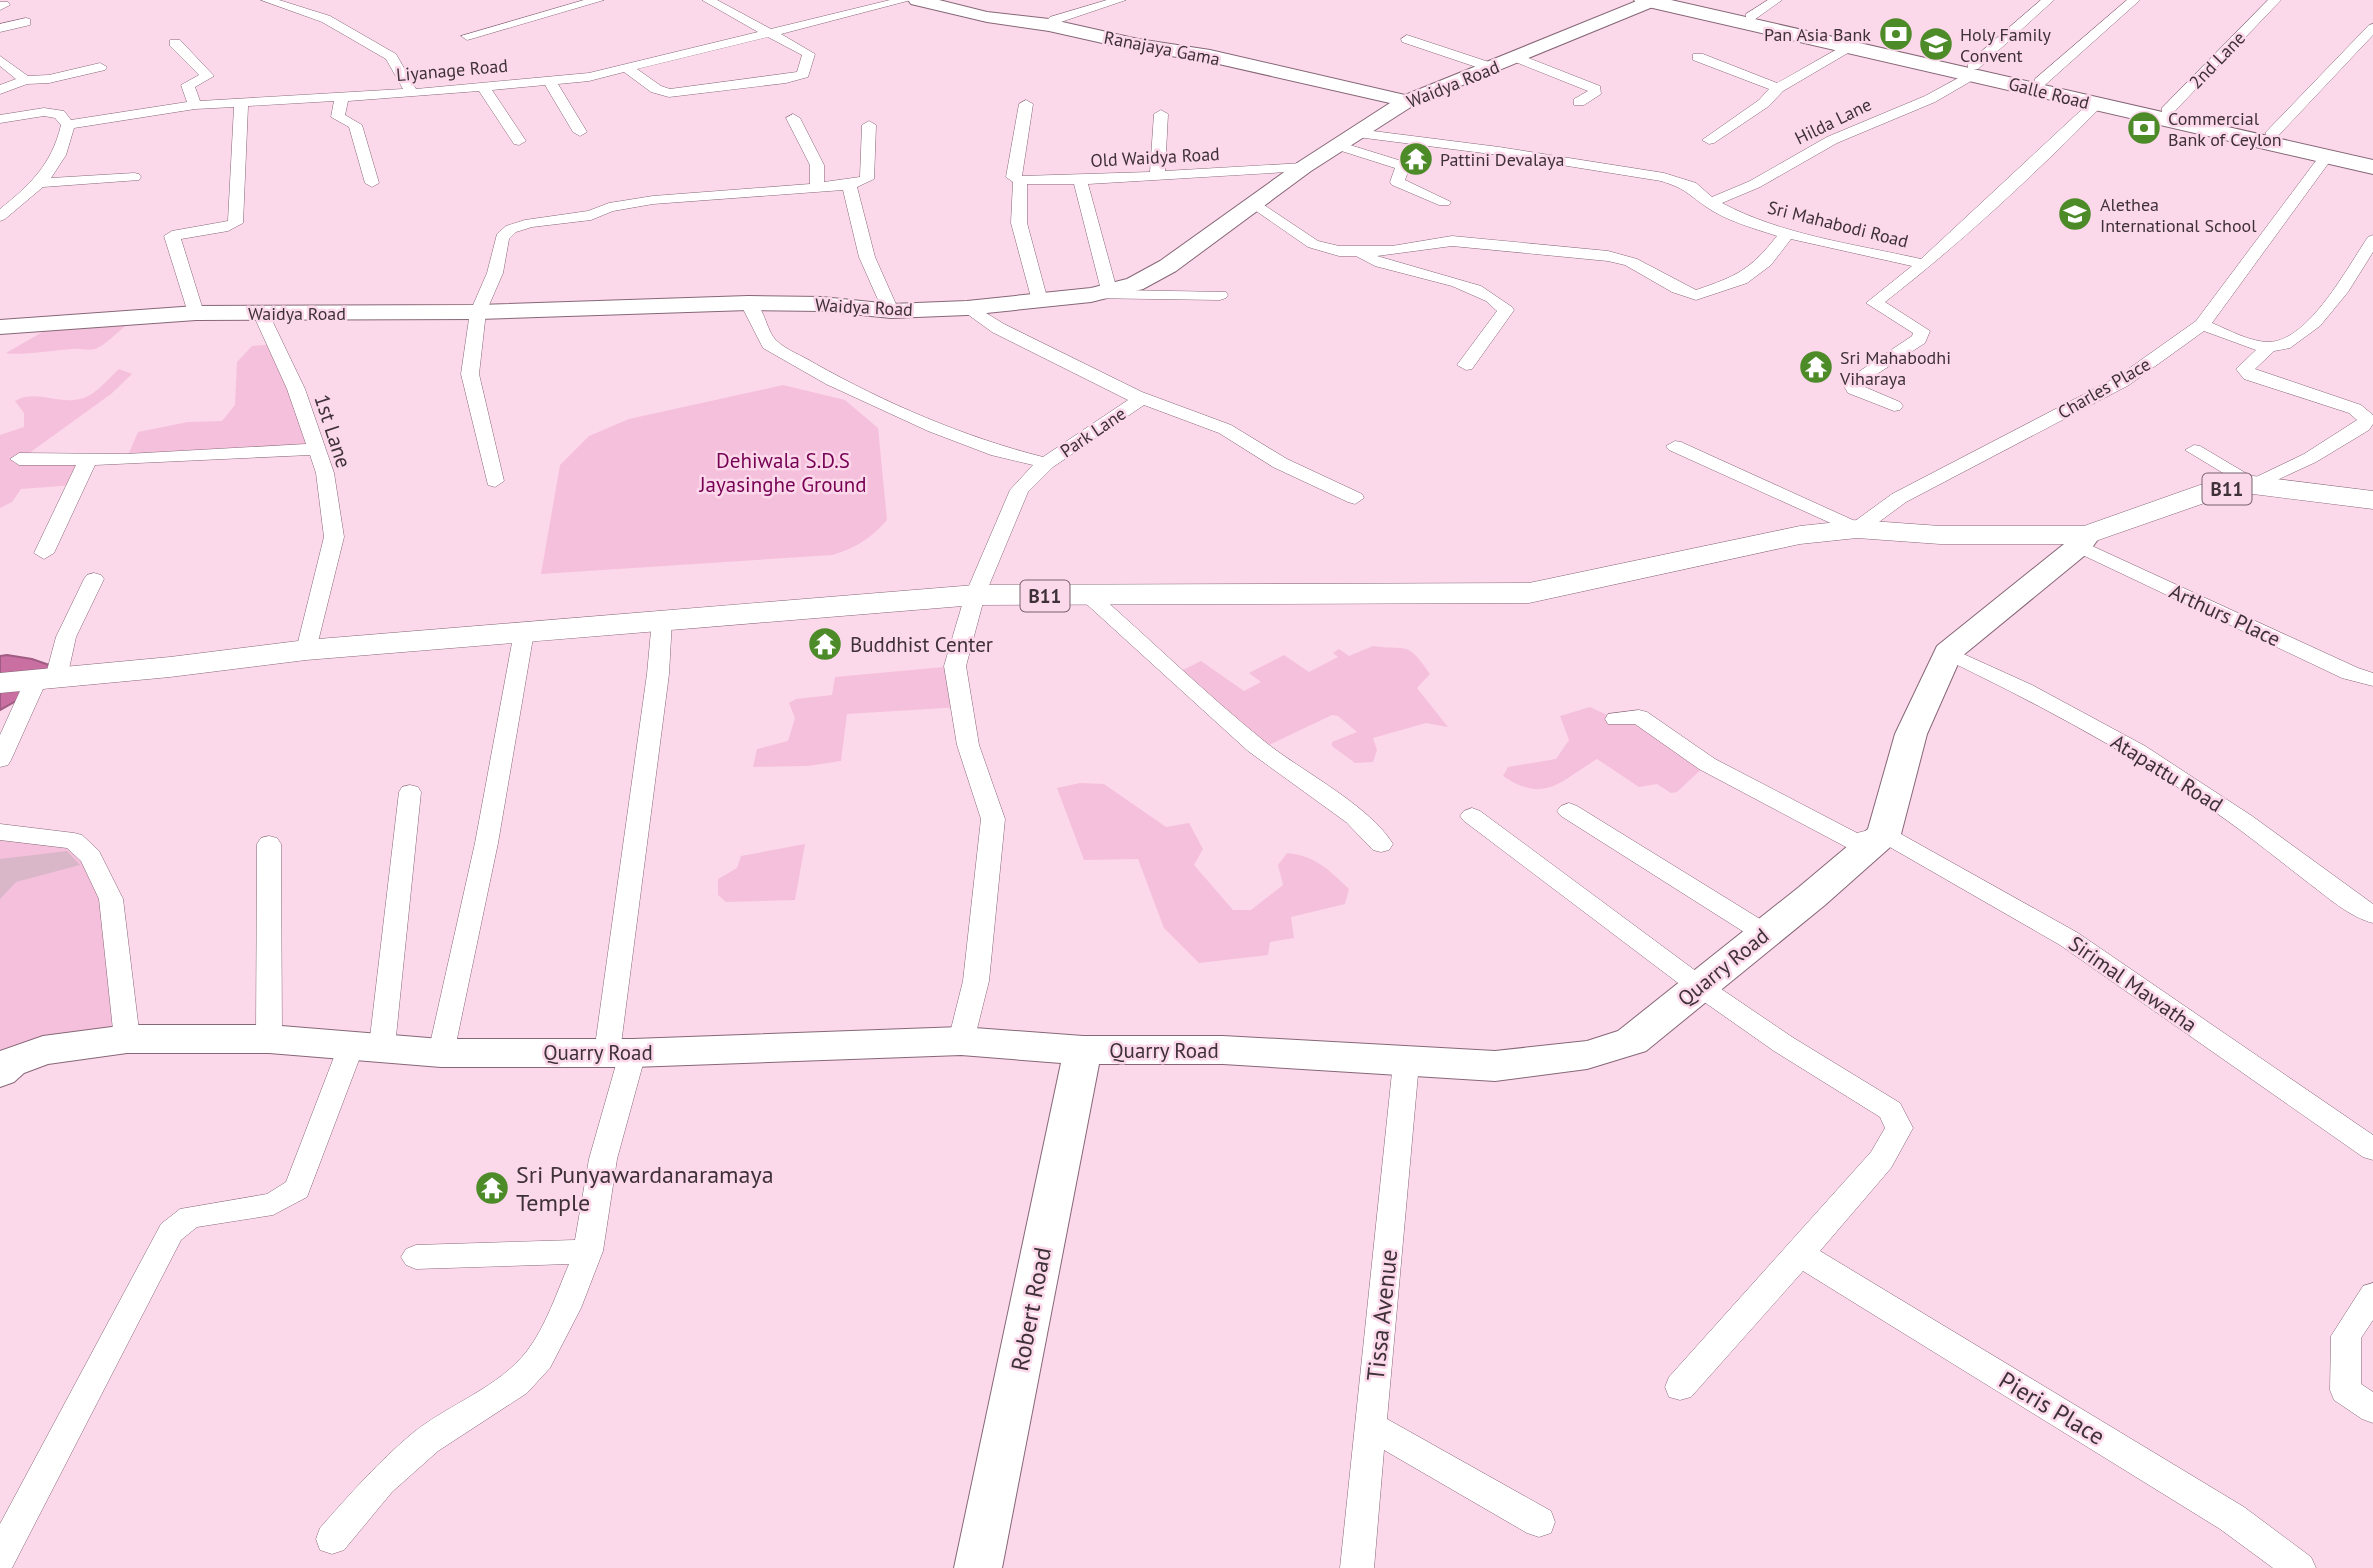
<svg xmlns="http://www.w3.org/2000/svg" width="2373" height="1568" viewBox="0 0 2373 1568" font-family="'PT Sans',sans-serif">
<rect width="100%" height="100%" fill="#fcd8eb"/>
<path fill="#f5c0dc" d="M135 318C125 325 105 346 95 349 88 351 79 348 72 349 56 350 19 356 6 353L58 323Z
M275 344 316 449 126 460 138 432 188 422 222 421 235 405 237 362 252 346Z
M119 369 132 374 111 394 21 459 88 460 75 485 21 489 12 502 0 508V435L24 427V413L15 401C33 390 54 402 74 400 93 399 106 381 119 369Z
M783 385 845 400 878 428 887 520C870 539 856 548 832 555L541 574 560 465 589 436 629 419Z
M1373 646C1408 651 1407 640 1430 674L1417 688 1448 727 1426 723 1373 738 1377 750 1373 762 1355 763 1332 746V742L1357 732 1338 716 1332 715 1269 745 1256 746 1177 673 1201 661 1244 691 1261 682 1249 673 1284 655 1309 672 1338 657 1333 653 1339 649 1349 656Z
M955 666 961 707 847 714 841 761 808 766 753 767 757 749 788 741 795 718 789 703 796 699 832 695 835 677Z
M1590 707 1616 719 1639 717 1707 764 1677 792 1671 793 1657 784 1639 787 1597 759C1559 782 1545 804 1503 776L1508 767 1556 759 1569 740 1560 716Z
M1080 783 1104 784 1166 827 1189 823 1203 849 1194 865 1233 910H1251L1283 885 1278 865 1287 853C1316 856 1328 869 1349 889L1345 904 1291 917 1294 938 1270 942 1268 955 1199 963 1164 928 1138 859 1084 860 1057 788Z
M0 832 74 841 91 857 127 1039 0 1072Z
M805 844 795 900 726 902 718 895V879L737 868 741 856Z"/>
<path fill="#c96fa2" stroke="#a05c82" stroke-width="2" d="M7 655 32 659 52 666 16 701 0 710V656Z"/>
<path fill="#d9b7c8" d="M67 851 80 865 16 882 0 899V859Z"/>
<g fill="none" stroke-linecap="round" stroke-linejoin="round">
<g stroke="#866777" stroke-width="1">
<path id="street" d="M261 0H279L330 16 396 54 416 89 589 73 758 32 702 0H717L771 29 890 0H911L781 34 815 54 808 77 786 83 669 97 651 92 624 72 589 81 558 84 587 132 580 136 573 132 545 85 492 90 526 141 519 145 514 144 479 91 348 101 345 115 362 125 379 183 372 187 365 183 349 127 331 117 334 101 248 106 243 223 228 231 181 239 204 313 196 318 188 313 164 236 172 231 228 221 234 107 195 109 74 128 66 155 51 178 134 173 139 174 141 177 139 180 43 187 5 219 0 221V209C30 185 52 164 61 125L55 118 44 116 0 123V115L44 108 64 111 71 120 187 102 181 85 199 75 170 46V40H180L214 76 195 87 200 101 403 89 386 59 322 22ZM768 37 802 55 797 72 670 89 661 86 637 69Z
M584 0H604L471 39 467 40 461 36Z
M1107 0H1126L1058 23 1049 29 1043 25 1050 17Z
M1768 0H1782L1754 20H1746V14Z
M2041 0H2054L1978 69H1968V63Z
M2127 0H2140L2045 85H2035V79Z
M2268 0H2281L2172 114H2162V108Z
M0 2H8L10 5 0 10Z
M26 18 30 19V25L0 32V24Z
M2373 24V35L2276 138H2266V132L2369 25Z
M1407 35 1498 65 1500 68 1493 72 1488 71 1402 42 1401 39Z
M1848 43 1853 44V50L1783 91 1769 106 1714 143 1709 144 1702 140 1759 100 1769 89 1693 60V54H1703L1777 83Z
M1518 54 1600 86 1601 94 1584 105H1574V99L1588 91 1513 61 1512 58Z
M0 56 28 76 49 75 100 63 107 67 105 70 49 83 27 84 0 94V85L16 79 0 66Z
M1973 70 1978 71V77L1935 102 1837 143 1760 187 1722 203C1782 235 1854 244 1921 259L2091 101H2101V107C2033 176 1961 243 1885 302L1930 331 1925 343 1860 385 1900 402 1903 406 1900 410 1894 411 1848 393 1842 383 1912 336 1913 333 1866 303 1912 266 1791 239 1771 265 1747 283 1696 300 1672 292 1625 265 1608 261 1452 246 1377 256 1481 286 1512 307 1514 310 1512 313 1472 369 1466 370 1457 365 1497 311 1486 301 1452 286 1375 266 1356 256H1339L1308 247 1246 204 1248 201H1258L1318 241 1339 246H1392L1452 236 1608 251 1637 259 1696 290C1737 276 1750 270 1777 236 1753 228 1726 221 1705 206 1685 192 1686 189 1661 181L1499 155 1357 137 1350 133 1357 129 1499 147 1664 173 1696 183 1712 197 1750 181 1827 137 1925 96Z
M1026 100 1033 104 1022 176 1150 172 1154 114 1161 110 1168 114 1165 171 1304 163 1311 167 1304 171 1088 184 1117 290 1226 292 1228 295 1226 298 1220 300 1085 298 1083 295 1085 292 1101 290 1074 184H1027V223L1048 301 1040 306 1032 301 1011 223 1013 182 1006 177 1019 104Z
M793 114 800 118 824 165V182L860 177 862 125 869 121 876 125 874 179 857 187 875 257 899 311 897 314H885L883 311 859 257 843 190 653 204 613 211 591 220 532 227 516 232 509 239 503 273 486 312 479 374 504 481 495 487 488 485 461 374 470 312 487 273 497 234 506 226 525 220 588 211 609 203 653 196 810 184V165L786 118Z
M1337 141 1408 163 1410 166 1405 180 1451 202 1449 205H1439L1392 185 1390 182 1395 168 1332 148 1330 145Z
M2326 153 2333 157 2212 323C2229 330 2250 342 2269 342 2309 341 2348 266 2368 237L2373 235V252L2348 292 2320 326 2290 348 2274 351 2255 369 2361 405 2373 415V424L2369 430 2316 462 2253 491 2185 450 2194 445 2200 446 2254 478 2304 454 2357 420 2349 413 2244 379 2236 369 2256 350 2204 331 2129 385 1906 502 1864 533 1857 535 1669 450 1666 446 1675 441 1681 442 1855 521 1892 494 2117 377 2196 321 2321 154Z
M748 298C765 302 765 331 777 341 786 350 803 356 814 363 885 403 964 437 1043 457L1128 400 992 332 959 308 967 303 973 305 1004 324 1142 392 1231 425 1287 459 1362 494 1364 498 1355 504 1348 502 1273 467 1219 433 1144 405 1053 467 1028 492 985 595 966 666 979 745 1005 819 989 981 974 1041 970 1048 961 1051 952 1048 948 1041 963 981 981 819 957 745 944 666 965 595 1010 490 1033 465 991 455 928 431 826 384 763 348 740 303Z
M261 309 269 314 305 389 334 473 344 537 316 650 313 654H299L296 650 324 537 316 473 310 455 95 465 54 553 44 559 34 553 76 465H19L10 459 19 453 126 454 306 444 287 389 253 314Z
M2079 540 2358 668 2373 673V686L2342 678 2072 550 2069 546Z
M94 573 101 575 104 579 76 637 67 678 64 683H48L45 678 56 637 84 579 87 575Z
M1089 590 1096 592C1152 641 1206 694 1264 741 1301 771 1368 804 1393 844L1389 850 1381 852 1373 850 1346 822 1248 751 1082 600 1079 596 1082 592Z
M662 614 669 616 672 620 669 674 620 1052 624 1046 633 1043 642 1046 646 1053 617 1159 603 1251 581 1308 550 1368 527 1393 438 1451 392 1492 344 1550 332 1554 320 1550 316 1539 320 1528C350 1494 379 1461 414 1432 451 1403 498 1388 527 1351 546 1326 557 1292 569 1264L416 1269 406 1265 401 1257 406 1249 416 1245 575 1240 589 1159 619 1054 616 1060 607 1063 598 1060 594 1053 647 674 652 620 655 616Z
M524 626 531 628 534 632 498 843 454 1053 450 1060 441 1063 432 1060 428 1053 475 843 514 632 517 628Z
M1948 647 2032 685 2145 746 2252 816 2373 904V923C2349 917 2326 896 2306 881 2271 854 2237 826 2200 802 2118 746 2030 700 1941 657L1938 653 1941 649Z
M36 674 44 675 47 680 11 760 8 765 0 767V735L25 680 28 675Z
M1639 710 1647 712 1715 759 1857 833 1884 826 1892 829 2078 933 2373 1135V1160L2363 1157 2060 945 1881 842 1854 849 1846 847 1699 769 1635 724H1608L1605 719 1608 714Z
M410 785 418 787 421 792 395 1046 391 1053 382 1056 373 1053 369 1046 399 792 402 787Z
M1569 803 1577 806 1773 927 1776 933 1773 939 1764 942 1755 939 1561 816 1557 811 1561 806Z
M1472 808 1480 811 1708 980 1792 1037 1900 1103 1913 1128 1891 1168 1820 1251 2244 1507 2311 1557 2316 1568H2273L2220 1529 1803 1271 1691 1397 1680 1400 1669 1397 1665 1387 1669 1377 1871 1152 1885 1128 1880 1117 1774 1051 1690 992 1464 821 1460 816 1464 811Z
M0 824 74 833 82 835 99 851 123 899 140 1039 136 1046 127 1049 118 1046 114 1039 99 899 81 861 67 848 0 840Z
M269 836 277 838 281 844 282 1039 278 1046 269 1049 260 1046 256 1039 257 844 261 838Z
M352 1034 361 1037 365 1044 307 1197 273 1215 197 1227 181 1240 12 1568H0V1524L161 1224 180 1209 267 1194 286 1182 339 1044 343 1037Z
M1406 1053 1415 1056 1419 1063 1387 1419 1551 1511 1555 1522 1551 1533 1539 1537 1527 1533 1384 1450 1374 1568H1340L1393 1063 1397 1056Z
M2373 1283V1320L2361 1338V1384L2373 1392V1423L2362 1419 2334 1400 2330 1390 2331 1336 2363 1286Z"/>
</g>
<g stroke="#866777" stroke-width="2">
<path id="secondary" d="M908 0H939L987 12 1049 19 1138 39 1210 50 1405 95 1639 0H1663L1660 4 1414 105 1311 171 1176 271 1143 289 1091 302 967 315 891 318 822 311 748 310 478 319 196 320 0 334V320L196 306 478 305 748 296 822 297 891 304 967 301 1091 288 1127 279 1160 261 1297 163 1390 103 1210 62 1138 51 1049 31 987 22 911 4Z
M2087 526 2097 529 2101 535 2089 552 1961 657 1927 734 1901 834 1896 842 1825 905 1646 1051 1587 1069 1495 1081 1223 1064H1099L1002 1568H954L1061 1063 961 1055 633 1067H441L269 1053H127L48 1064 24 1073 14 1082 0 1087V1051L43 1036 127 1025H269L441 1039H633L961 1027 1083 1036H1223L1495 1051 1587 1041 1618 1031 1799 887 1868 829 1895 734 1937 646 2069 540 2077 529Z"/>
</g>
<g stroke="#866777" stroke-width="1">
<path id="primary" d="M2253 476 2373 491V509L2253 494 2216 499 2087 544H1940L1857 538 1800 544 1529 603 975 605 306 660 170 677 0 693V673L170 657 306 640 975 585 1529 583 1800 526 1857 520 1940 526H2084L2200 485Z"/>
</g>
<g stroke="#866777" stroke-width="2">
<path id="highway" d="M1634 0H1671L2373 160V174L1644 6 1637 4Z"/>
</g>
<use href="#street" fill="#fff" fill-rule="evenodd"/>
<use href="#secondary" fill="#fff" fill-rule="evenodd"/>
<use href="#primary" fill="#fff" fill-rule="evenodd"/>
<use href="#highway" fill="#fff" fill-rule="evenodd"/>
</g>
<defs>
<g id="bank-disc" transform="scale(1.75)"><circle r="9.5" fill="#4d8a28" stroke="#fcd8eb"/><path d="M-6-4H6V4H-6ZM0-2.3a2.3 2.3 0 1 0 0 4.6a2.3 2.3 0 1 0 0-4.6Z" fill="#fff"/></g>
<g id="school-disc" transform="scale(1.75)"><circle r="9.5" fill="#4d8a28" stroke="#fcd8eb"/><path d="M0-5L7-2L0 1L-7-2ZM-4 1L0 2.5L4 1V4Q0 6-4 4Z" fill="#fff"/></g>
<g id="temple-disc" transform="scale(1.75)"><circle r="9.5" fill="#4d8a28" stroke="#fcd8eb"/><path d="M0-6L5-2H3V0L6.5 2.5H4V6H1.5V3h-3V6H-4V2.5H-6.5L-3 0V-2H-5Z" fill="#fff"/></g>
</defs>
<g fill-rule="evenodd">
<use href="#bank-disc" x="1896" y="34"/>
<use href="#school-disc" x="1936" y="44"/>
<use href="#bank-disc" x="2144" y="128"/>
<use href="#temple-disc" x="1416" y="159"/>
<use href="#school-disc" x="2075" y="214"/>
<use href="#temple-disc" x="1816" y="367"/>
<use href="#temple-disc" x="825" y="644"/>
<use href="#temple-disc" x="492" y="1188"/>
</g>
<g text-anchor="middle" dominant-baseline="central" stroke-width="5" stroke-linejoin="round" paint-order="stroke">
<g font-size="18" fill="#3f3138" stroke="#fcd8eb" text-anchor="start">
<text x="1871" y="34" text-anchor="end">Pan Asia Bank</text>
<text x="1960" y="34">Holy Family<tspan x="1960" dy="21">Convent</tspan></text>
<text x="2168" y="118">Commercial<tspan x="2168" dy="21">Bank of Ceylon</tspan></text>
<text x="1440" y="159">Pattini Devalaya</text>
<text x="2100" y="204">Alethea<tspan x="2100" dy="21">International School</tspan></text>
<text x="1840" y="357">Sri Mahabodhi<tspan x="1840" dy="21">Viharaya</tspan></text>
</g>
<g font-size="18" fill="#3f3138" stroke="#fcd8eb">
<text transform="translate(1162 48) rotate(11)">Ranajaya Gama</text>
<text transform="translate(2217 60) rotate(-46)">2nd Lane</text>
<text transform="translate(452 70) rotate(-5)">Liyanage Road</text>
<text transform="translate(1453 84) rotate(-22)">Waidya Road</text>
<text transform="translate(2049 93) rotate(14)">Galle Road</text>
<text transform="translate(1833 121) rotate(-26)">Hilda Lane</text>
<text transform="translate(1155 157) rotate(-3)">Old Waidya Road</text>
<text transform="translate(1838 224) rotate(14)">Sri Mahabodi Road</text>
<text transform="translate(864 307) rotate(3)">Waidya Road</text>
<text x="297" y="313">Waidya Road</text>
<text transform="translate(2104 388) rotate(-30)">Charles Place</text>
<text transform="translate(1093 432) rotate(-34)">Park Lane</text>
</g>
<g fill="#fcd8eb" stroke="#78636e" stroke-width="2">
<rect x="2202.5" y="473.5" width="49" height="31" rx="5"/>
<rect x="1020.5" y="580.5" width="49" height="31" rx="5"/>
</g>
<g font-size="19" font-weight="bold" fill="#3f3138">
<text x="2227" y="489">B11</text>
<text x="1045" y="596">B11</text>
</g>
<g font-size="21" fill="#3f3138" stroke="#fcd8eb">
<text transform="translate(333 431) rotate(72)">1st Lane</text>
<text transform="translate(2225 615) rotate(25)">Arthurs Place</text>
<text transform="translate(2167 773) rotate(32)">Atapattu Road</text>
<text transform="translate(1723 967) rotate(-39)">Quarry Road</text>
<text transform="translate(2133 984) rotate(35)">Sirimal Mawatha</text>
<text x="1164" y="1050">Quarry Road</text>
<text x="598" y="1052">Quarry Road</text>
</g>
<g font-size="21" fill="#770254" stroke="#fcd8eb">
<text x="783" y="460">Dehiwala S.D.S<tspan x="783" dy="24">Jayasinghe Ground</tspan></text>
</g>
<g font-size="21" fill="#3f3138" stroke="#fcd8eb" text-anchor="start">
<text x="850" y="644">Buddhist Center</text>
</g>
<g font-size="24" fill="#3f3138" stroke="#fcd8eb" text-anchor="start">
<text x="516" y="1174">Sri Punyawardanaramaya<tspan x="516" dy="28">Temple</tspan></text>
</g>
<g font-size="24" fill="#3f3138" stroke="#fcd8eb">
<text transform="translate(1031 1309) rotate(-79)">Robert Road</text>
<text transform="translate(1382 1315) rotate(-84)">Tissa Avenue</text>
<text transform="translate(2052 1408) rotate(31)">Pieris Place</text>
</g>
</g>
</svg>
